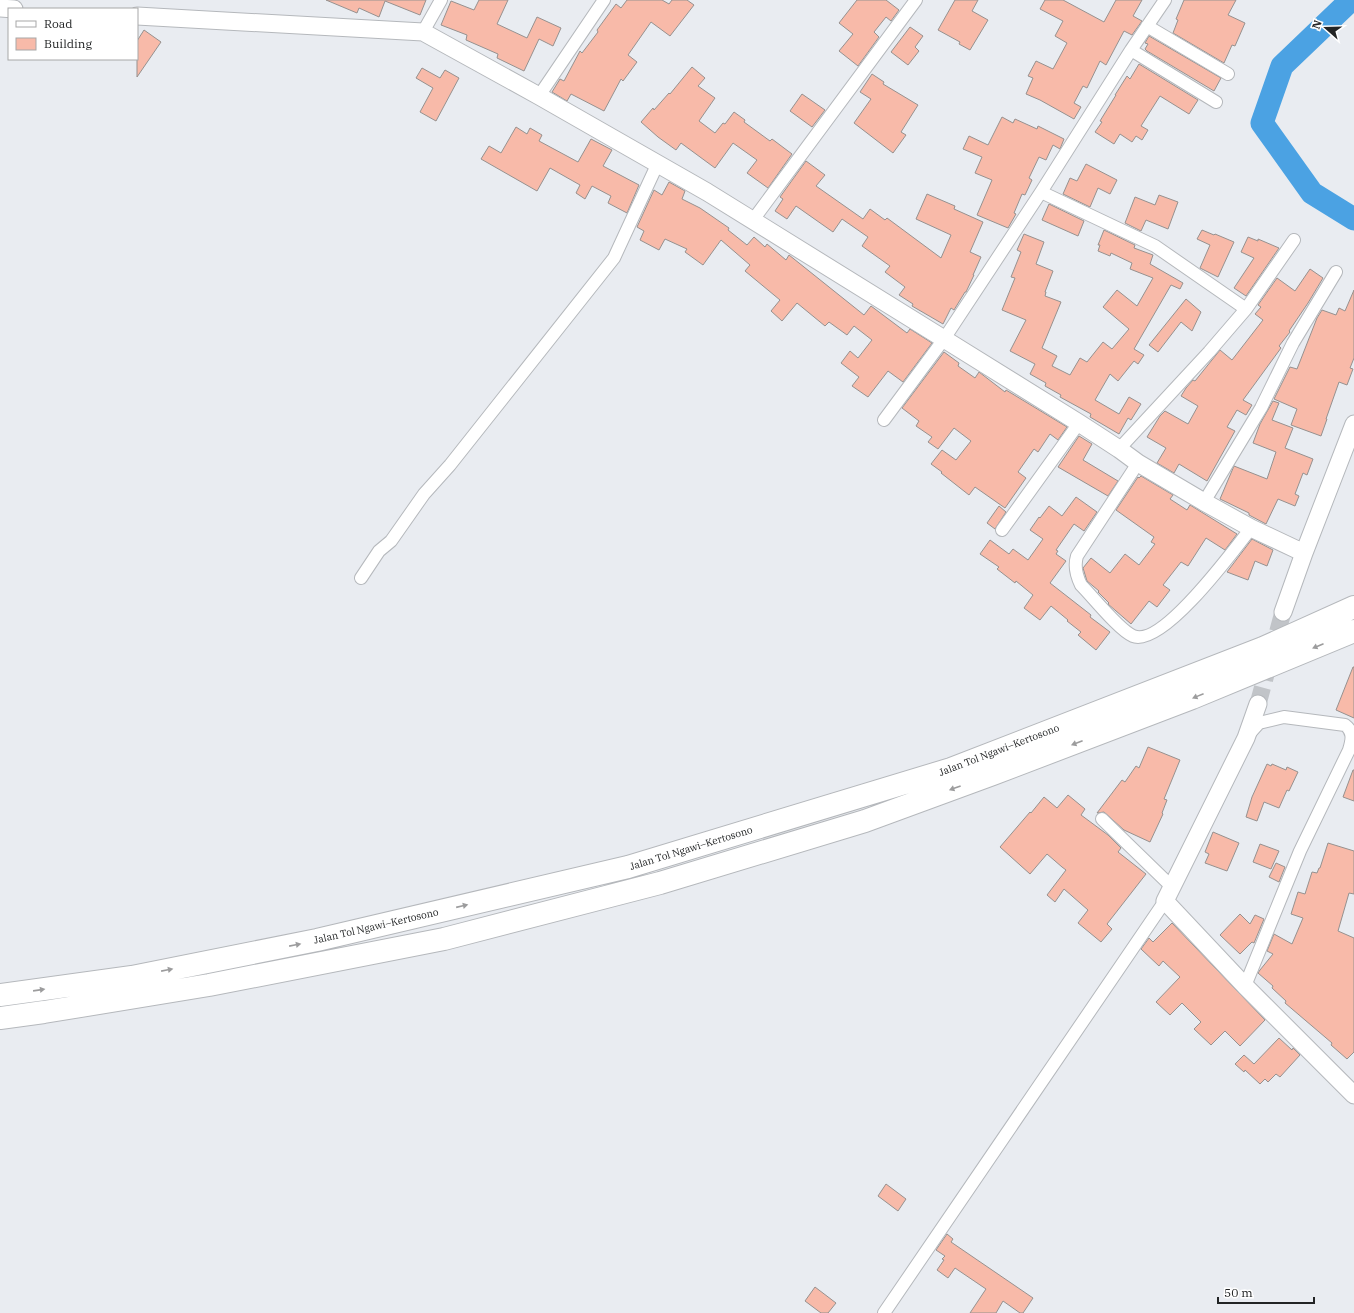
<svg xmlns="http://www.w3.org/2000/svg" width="1354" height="1313" viewBox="0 0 1354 1313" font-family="'IBM Plex Serif',serif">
<rect width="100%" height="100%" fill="#e9ecf1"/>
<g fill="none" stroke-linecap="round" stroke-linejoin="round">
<path stroke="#4ba2e3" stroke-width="23" d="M1351 0 1282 66 1262 123 1312 193 1354 219"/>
</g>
<path fill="#f8baa9" stroke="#96918f" d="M326 0H426L420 15 385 1 379 17 359 8 357 13Z
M479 0H508L497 24 527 38 537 17 561 28 553 46 539 39 524 71 497 58 498 54 466 40 467 35 441 25 451 1 474 10Z
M627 0H662L669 4 672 0H687L694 5 670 36 651 22 628 55 637 62 623 81 621 79 604 111 571 94 567 101 552 92 560 79 564 81 580 51 582 53 598 32 597 30 616 4 621 8Z
M857 0H886L899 10 891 21 886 17 874 32 879 37 858 66 839 51 853 34 839 23Z
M955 0H978L972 11 988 20 970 50 959 44 960 42 938 30Z
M1045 0H1063L1104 22 1116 0H1142L1133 16 1142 21 1132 35 1124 31 1106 65 1100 61 1087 88 1083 86 1074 103 1081 107 1074 119 1040 100 1026 94 1033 78 1028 76 1036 61 1053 69 1067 43 1055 36 1063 21 1040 9Z
M1184 0H1236L1228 15 1245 23 1235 46 1232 45 1224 63 1173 33 1178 20 1176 19Z
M910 27 923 36 915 47 919 51 908 65 891 52Z
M144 30 161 42 137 77V41Z
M1149 36 1221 78 1214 91 1147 51 1145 49 1148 44 1145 43Z
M1139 64 1198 100 1189 114 1160 96 1141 126 1148 130 1142 140 1136 136 1132 142 1120 134 1114 144 1095 132 1102 122 1100 121 1116 95H1115L1127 76 1130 79Z
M692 67 705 78 698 86 715 98 699 121 715 133 723 123 725 124 734 112 745 120 744 122 770 141 772 139 792 154 768 188 747 173 757 160 733 143 715 168 681 143 676 150 658 137 641 122 653 108 654 110 669 93 670 94Z
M422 68 440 78 445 70 459 78 436 121 420 112 433 88 416 78Z
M872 74 884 82 883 84 918 105 901 132 906 135 893 153 854 123 871 99 860 92Z
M802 94 825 110 812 127 790 111Z
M1002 117 1013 123 1015 119 1037 129 1038 126 1064 139 1060 149 1053 145 1046 160 1039 157 1029 178 1032 180 1025 195 1022 194 1014 213 1016 214 1008 228 977 215 992 180 975 173 982 157 963 149 969 136 988 145Z
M516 127 527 134 530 128 542 135 539 141 578 162 591 139 612 150 603 166 639 185 627 213 608 203 611 196 592 186 585 199 576 193 580 185 550 168 537 191 481 159 489 146 501 153Z
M806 161 825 175 816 186 863 219 870 209 885 220 887 218 941 258 951 235 916 219 927 194 955 206 954 209 983 222 970 252 981 257 973 275H974L966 292H965L954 310 951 308 943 324 912 306 913 304 899 295 905 287 885 272 890 266 862 246 868 237 842 219 833 232 796 206 787 219 775 211 783 199 780 197Z
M1086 164 1117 180 1110 194 1098 188 1090 207 1063 194 1070 178 1077 181Z
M669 182 685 191 682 199 700 208 729 228 728 230 747 245 754 237 765 247 767 244 786 260 789 255 864 315 871 306 907 333 910 329 932 343 903 382 888 371 868 397 852 386 859 377 841 363 850 351 858 358 872 340 854 326 847 335 829 322 825 326 797 303 782 321 771 311 780 300 745 271 750 265 721 240 703 265 685 252 687 249 665 239 659 250 640 240 644 231 637 227 654 190 662 195Z
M1159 195 1178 202 1168 229 1146 220 1141 231 1125 223 1135 197 1155 205Z
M1049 204 1084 221 1078 236 1042 220Z
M1104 230 1135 245 1134 248 1153 255 1150 264 1183 283 1180 289 1171 285 1134 349 1144 355 1138 364 1134 361 1118 381 1110 374 1095 400 1119 414 1129 397 1141 404 1131 420 1128 418 1119 434 1090 417 1091 414 1060 397 1061 395 1045 386 1046 383 1030 374 1035 364 1010 351 1026 320 1002 310 1015 278 1011 277 1021 252 1017 250 1024 234 1044 242 1036 264 1053 271 1045 292H1046L1045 296 1061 302 1042 348 1057 356 1052 366 1070 375 1080 358 1087 362 1103 342 1112 349 1129 329 1103 307 1117 290 1137 306 1153 278 1130 269 1132 263 1111 253 1110 256 1098 251 1100 245H1098Z
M1202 230 1214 235 1215 234 1234 242 1218 277 1200 268 1210 245 1197 239Z
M1248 237 1258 241V239L1279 248 1246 296 1234 288 1254 258 1241 252Z
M1310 269 1323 278 1308 303 1289 331 1290 332 1279 346 1281 348 1243 400 1252 405 1246 415 1237 410 1227 427 1235 431 1207 481 1179 464 1174 473 1157 463 1166 448 1147 437 1160 416 1165 411 1188 424 1198 406 1181 396 1186 388 1193 380 1195 381 1220 350 1232 360 1263 320 1255 314 1261 307 1258 305 1277 278 1295 291Z
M1354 290V358L1350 368 1353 369 1347 385 1339 382 1326 419H1327L1321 436 1291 425 1297 409 1274 399 1290 367 1297 369 1317 318 1322 310 1336 315 1339 308 1345 311Z
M1186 299 1201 312 1192 331 1181 322 1158 352 1149 345Z
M944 352 959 363 958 366 975 378 979 372 1005 392 1006 390 1067 427 1058 440 1050 434 1038 452 1034 449 1018 472 1026 478 1005 508 975 487 969 495 941 473 942 472 931 464 942 450 956 460 971 441 954 428 938 449 928 442 932 437 916 426 919 421 902 408Z
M1273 401 1279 403 1272 420 1293 428 1285 448 1313 459 1307 475 1303 473 1295 494 1299 496 1295 506 1278 499 1266 524 1249 515V513L1220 499 1231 473 1234 466 1267 479 1276 452 1253 443 1260 424Z
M1079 436 1092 444 1083 460 1118 481 1108 496 1058 467Z
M1141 476 1173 495 1170 499 1187 510 1190 505 1237 534 1225 550 1206 538 1188 566 1181 562 1163 585 1170 590 1157 607 1149 601 1131 624 1108 604 1109 603 1098 592 1099 591 1087 581 1083 568 1091 558 1110 573 1125 554 1139 565 1155 544 1151 542 1154 537 1116 510 1138 477 1139 478Z
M1076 497 1097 512 1084 531 1074 524 1056 550 1058 551 1056 554 1066 561 1050 583 1091 615 1090 617 1110 632 1096 650 1078 635 1081 632 1067 621 1068 620 1051 606 1040 620 1024 608 1033 595 1016 581 1015 583 997 569 999 567 980 554 990 540 1009 554 1013 549 1028 560 1043 539 1030 530 1039 517 1040 518 1049 506 1062 516Z
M999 506 1006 512 995 529 987 523Z
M1252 539 1273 550 1267 566 1255 561 1248 580 1227 572Z
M1353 667H1354V718L1336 710Z
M1148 747 1180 760 1164 799 1167 800 1162 813 1163 814 1150 842 1124 830 1104 812 1097 813 1122 780 1125 782 1136 766 1139 768Z
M1267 764 1271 766 1272 764 1286 770 1287 767 1298 772 1289 791 1287 790 1279 808 1264 802 1257 821 1246 817 1252 797Z
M1353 770H1354V801L1343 797Z
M1068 795 1085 809 1081 815 1108 835 1121 848 1118 852 1146 874 1107 924 1112 929 1101 942 1078 923 1088 910 1064 889 1055 902 1047 895 1066 870 1062 867 1047 854 1030 874 1000 847 1030 812 1031 813 1044 797 1057 808Z
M1213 832 1239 843 1227 871 1205 863 1209 854 1205 852Z
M1328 843 1354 851V894L1349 893 1338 931 1354 938V1052L1347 1059 1331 1045 1332 1043 1285 1003 1286 1001 1272 988 1273 986 1258 973 1260 970 1273 954 1267 951 1274 934 1292 944 1303 918 1291 914 1298 892 1305 894 1312 872 1317 873 1319 868H1320Z
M1260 844 1279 851 1271 869 1253 862Z
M1276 863 1285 867 1279 882 1269 877Z
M1240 914 1250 924 1255 915 1264 919 1254 943 1252 942 1240 954 1220 935Z
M1172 923 1265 1020 1240 1046 1225 1031 1211 1045 1194 1029 1201 1022 1182 1003 1170 1015 1156 1002 1180 977 1163 961 1159 966 1141 949 1149 938 1153 942Z
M1279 1038 1292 1050 1293 1048 1300 1055 1280 1077 1276 1074 1268 1082 1265 1079 1260 1084 1245 1070 1244 1072 1235 1064 1244 1055 1254 1064Z
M886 1184 906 1199 898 1211 878 1196Z
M947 1234 953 1239 951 1242 1033 1298 1023 1313H1020L1003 1301 996 1313H970L986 1289 955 1268 948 1278 937 1270 944 1260 942 1259 945 1256 936 1250Z
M815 1287 836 1303 828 1313H821L805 1301Z"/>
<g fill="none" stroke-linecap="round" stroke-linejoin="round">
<path stroke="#c1c4c8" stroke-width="17" stroke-dasharray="17 8" stroke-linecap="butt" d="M1258 704 1283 612"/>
<g stroke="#b5b8bc" stroke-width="14">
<path id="street" d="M1147 26 1228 74
M423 32 441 0
M1131 50 1216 102
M539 96 604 0
M1041 192 1155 246 1246 309
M753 220 916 0
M884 420 944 339 1041 192 1131 50 1165 0
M1119 449 1209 352 1246 309 1294 240
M1138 463 1077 556C1074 566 1076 575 1081 585 1093 597 1119 630 1133 636 1162 648 1234 550 1251 528
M1204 502 1261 408 1293 343 1336 272
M1002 530 1079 423
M361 578 379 551 391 541 424 494 450 465 614 258 657 165
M1102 819 1171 886
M1245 986 1300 851 1349 750C1352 740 1354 732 1345 725L1284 717 1259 723 1250 733
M884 1313 1165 901"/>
</g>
<g stroke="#b5b8bc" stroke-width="19">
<path id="secondary" d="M0 8 14 9
M137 16 423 32 539 96 707 192 944 339 1079 423 1119 449 1138 463 1204 502 1251 528 1304 553
M1283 612 1304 553 1354 424
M1258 704 1246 738 1165 901 1245 986 1354 1095"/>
</g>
<g stroke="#b5b8bc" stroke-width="24">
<path id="highway" d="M0 995 132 977 317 940 628 867 951 769 1263 648 1354 607
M0 1018 44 1012 209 985 444 939 660 883 865 821 993 774 1192 698 1354 631"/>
</g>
<use href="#street" stroke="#fff" stroke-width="12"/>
<use href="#secondary" stroke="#fff" stroke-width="17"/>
<use href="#highway" stroke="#fff" stroke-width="22"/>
</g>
<defs><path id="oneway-solid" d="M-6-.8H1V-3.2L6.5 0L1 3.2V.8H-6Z"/></defs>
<g fill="#9c9c9d">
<use href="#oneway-solid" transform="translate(1318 646) rotate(157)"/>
<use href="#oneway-solid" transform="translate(1198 696) rotate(158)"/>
<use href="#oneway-solid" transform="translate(1077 743) rotate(159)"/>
<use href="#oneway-solid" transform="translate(955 788) rotate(160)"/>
<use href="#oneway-solid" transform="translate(462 906) rotate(-13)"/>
<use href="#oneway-solid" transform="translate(295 945) rotate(-11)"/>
<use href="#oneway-solid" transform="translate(167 970) rotate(-11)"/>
<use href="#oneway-solid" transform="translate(39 990) rotate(-8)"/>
</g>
<g text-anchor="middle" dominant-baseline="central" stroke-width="3" stroke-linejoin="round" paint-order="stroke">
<g font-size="10" fill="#222425" stroke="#fff">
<text transform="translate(999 750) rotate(-21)">Jalan Tol Ngawi–Kertosono</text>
<text transform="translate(691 848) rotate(-17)">Jalan Tol Ngawi–Kertosono</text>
<text transform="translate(376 926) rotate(-13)">Jalan Tol Ngawi–Kertosono</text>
</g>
</g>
<rect x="8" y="8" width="130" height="52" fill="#ffffff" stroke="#a7a7a8"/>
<rect x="16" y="21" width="20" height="6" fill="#ffffff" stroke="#a7a7a8"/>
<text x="44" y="28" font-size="12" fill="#222425">Road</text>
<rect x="16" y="38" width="20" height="12" fill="#f8baa9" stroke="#a7a7a8"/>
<text x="44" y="48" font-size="12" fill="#222425">Building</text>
<g transform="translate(1326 28) rotate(290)" stroke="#ffffff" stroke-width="3" paint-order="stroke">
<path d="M0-3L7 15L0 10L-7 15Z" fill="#222425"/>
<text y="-6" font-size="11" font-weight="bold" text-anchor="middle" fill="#222425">N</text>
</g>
<path d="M1218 1297v6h96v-6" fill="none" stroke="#222425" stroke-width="2"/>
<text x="1224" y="1297" font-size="12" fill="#222425" stroke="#ffffff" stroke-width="3" paint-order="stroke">50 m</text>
</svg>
